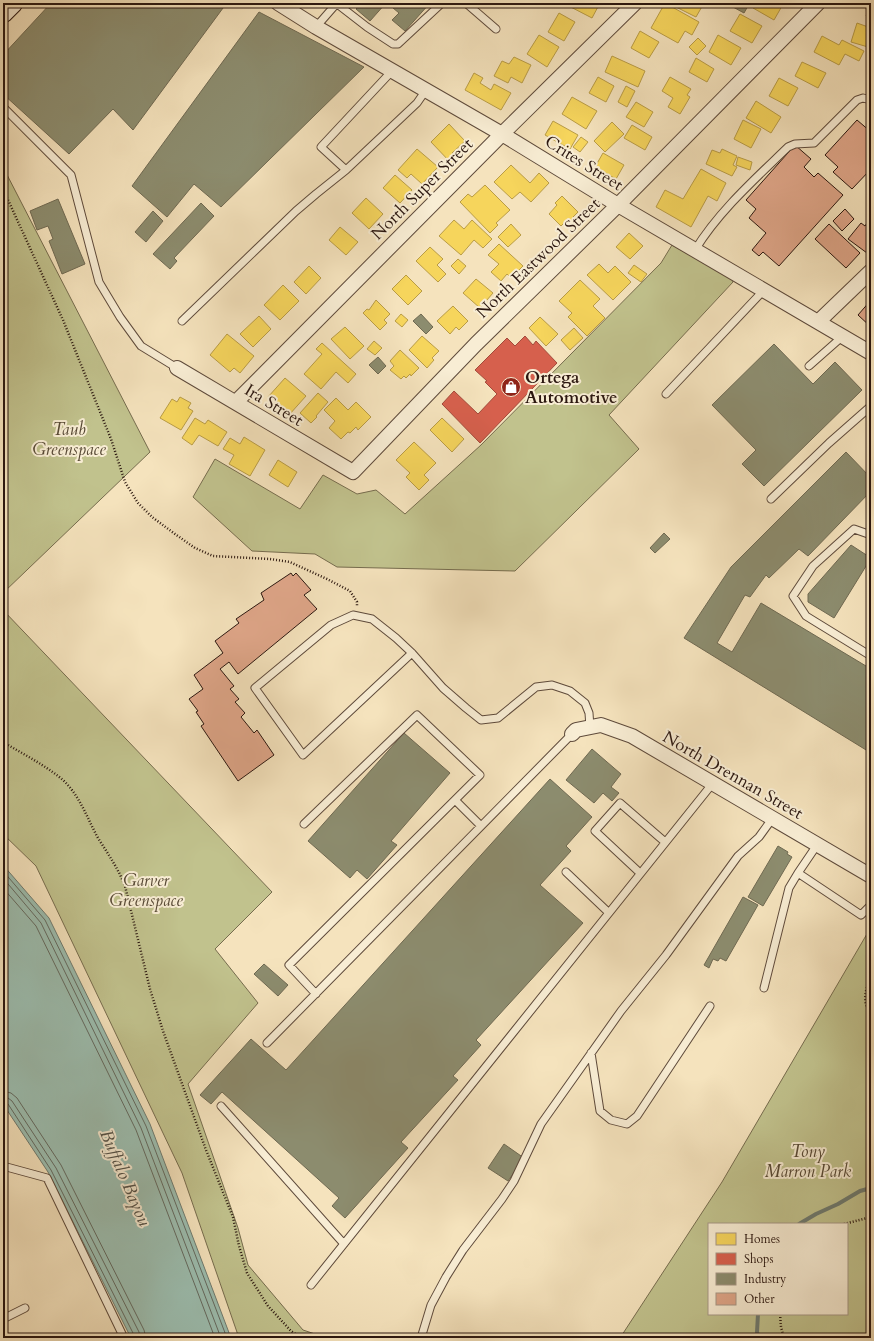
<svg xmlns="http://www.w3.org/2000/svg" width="874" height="1341" viewBox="0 0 874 1341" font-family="Cardo,serif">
<rect width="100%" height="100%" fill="#f5e3bd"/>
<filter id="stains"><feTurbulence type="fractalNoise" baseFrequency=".005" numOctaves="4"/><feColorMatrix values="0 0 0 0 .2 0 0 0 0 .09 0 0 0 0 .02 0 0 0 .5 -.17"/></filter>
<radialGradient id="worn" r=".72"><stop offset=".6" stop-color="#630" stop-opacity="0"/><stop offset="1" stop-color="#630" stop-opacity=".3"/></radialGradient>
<path fill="#c1c28d" stroke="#766c4e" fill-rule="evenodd" d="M3 167 150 452 3 593Z
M672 245 732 279 733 282 609 415 639 449 515 571 337 567 315 554 252 551 193 497 215 459 300 509 323 475 357 494 376 490 405 514 481 445 661 263Z
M3 610 272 892 215 949 258 1003 188 1084 238 1228 248 1265 303 1330 327 1338H239L182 1173 36 866 3 834Z
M871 927V1338H620L722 1182ZM709 1224H847V1314H709Z"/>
<path fill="#9cbeb0" stroke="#6f7b70" d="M3 865 49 918 150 1124 231 1338H131L48 1172 3 1104Z"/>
<path fill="#f6d55c" stroke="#b99c45" d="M563 3H600L592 18Z
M665 3 699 22 692 35 685 31 678 43 651 28Z
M676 3H704L696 17 674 6Z
M756 3H776L782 6 774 20 753 8Z
M858 3H871V19L866 16 869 10Z
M559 13 575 22 564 41 548 32Z
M740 14 762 26 752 43 730 31Z
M857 23 871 28V38L868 47 851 42Z
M640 31 659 42 649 58 631 48Z
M539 35 559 47 547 67 527 54Z
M718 35 741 48 731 65 709 52Z
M822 36 839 45 842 40 864 51 859 61 845 54 839 65 814 52Z
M698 38 706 46 697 55 689 47Z
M612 56 645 71 638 87 605 72Z
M514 57 531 65 522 83 511 77 508 83 494 76 502 61 509 64Z
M696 58 714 69 707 82 689 72Z
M802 62 826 73 818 88 795 76Z
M474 73 483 78 480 83 491 90 494 84 511 93 501 110 465 90Z
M598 77 614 86 606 102 589 93Z
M670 77 691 89 687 95 690 97 680 114 668 107 673 98 662 91Z
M779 78 798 88 788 106 769 96Z
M626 86 635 91 627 107 618 102Z
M572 97 597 111 586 129 562 114Z
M756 101 781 117 771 133 746 118Z
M636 102 653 112 644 127 626 117Z
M743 120 761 129 751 148 734 139Z
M553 121 578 135 570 149 545 135Z
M612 122 624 134 605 152 594 141Z
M449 124 465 141 452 153 458 159 452 164 431 142Z
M632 125 652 137 645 150 624 138Z
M581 137 588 142 580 152 573 147Z
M417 149 438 167 422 184 411 174 407 178 398 170Z
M722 149 737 156 733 165 737 167 732 176 706 164 712 150 720 153Z
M603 153 624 165 616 179 595 167Z
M738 157 752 162 750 170 736 165Z
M511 165 530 183 539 173 549 183 531 202 520 192 512 199 494 182Z
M701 169 726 183 717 201 708 196 691 227 656 207 665 190 683 199Z
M395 175 412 190 400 203 383 188Z
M485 185 510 210 496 223 498 225 490 233 460 202 468 194 472 197Z
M562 196 578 212 573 217 576 221 570 227 565 222 561 226 549 214 557 205 555 203Z
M366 198 383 214 369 229 352 213Z
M454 220 464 229 472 220 492 239 483 248 474 240 461 255 439 236Z
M511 224 521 235 508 247 498 237Z
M340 227 358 242 346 255 329 240Z
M629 233 643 246 630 259 616 247Z
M499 244 523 266 511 278 507 274 501 281 491 272 499 264 488 255Z
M430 247 443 259 437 265 446 274 438 282 416 261Z
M458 259 466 266 459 274 451 266Z
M599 264 608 273 615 266 631 282 613 300 587 275Z
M634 265 647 274 641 282 628 273Z
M309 266 321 278 306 294 294 282Z
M406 275 422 291 408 305 392 289Z
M476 279 493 293 480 308 463 293Z
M580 280 600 299 593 306 605 318 587 336 568 317 572 313 559 301Z
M283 285 299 301 280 320 264 305Z
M376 300 390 314 384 320 387 323 380 330 363 313 367 309 369 310Z
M453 306 468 321 459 330 456 327 450 334 437 321Z
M401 314 408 320 402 327 395 321Z
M259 316 271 329 253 347 240 334Z
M540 317 558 334 546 346 529 328Z
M345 327 364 346 350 359 331 339Z
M574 328 583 338 570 350 561 340Z
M227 334 254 356 240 373 234 368 230 372 210 355Z
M422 336 439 351 432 358 434 360 427 368 409 350Z
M374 341 382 348 375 355 367 349Z
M322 343 356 374 348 383 336 372 321 389 304 374 322 354 316 349Z
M400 350 419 368 411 376 410 374 406 378 404 376 401 379 390 370 394 366 390 361Z
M285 378 306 396 289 415 268 397Z
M318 393 328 402 316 416 317 417 311 423 300 413Z
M180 397 191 403 188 408 193 411 181 430 160 418 172 399 177 402Z
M336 398 348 410 356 402 371 417 358 430 356 427 350 433 348 432 341 439 329 428 335 421 324 410Z
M195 418 205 424 208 420 227 432 218 446 199 435 192 445 182 438Z
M442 418 464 439 452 452 430 430Z
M244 437 265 450 250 476 229 464 234 455 223 449 230 438 240 444Z
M414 442 436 463 424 475 429 480 419 490 406 477 410 473 396 460Z
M278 460 297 472 288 487 269 475Z"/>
<path fill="#d6604d" stroke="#a34a3b" d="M525 336 533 345 536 341 557 363 480 443 442 404 454 391 478 414 497 394 485 382 487 381 475 370 507 338 515 346Z"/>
<path fill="#8c8c6e" stroke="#6f6952" d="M51 3H226V4L133 130 113 109 69 154 3 94V55Z
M362 3H386L370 21 356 9Z
M397 3H430L405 31 392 20 399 13 393 8Z
M736 3H743L748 6 744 13 733 7Z
M259 12 364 67 221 207 194 184 167 217 132 186Z
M58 199 85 264 62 274 49 241 53 239 48 226 37 230 30 211Z
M201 203 214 216 174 258 177 261 170 269 153 254Z
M153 211 163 221 146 242 135 232Z
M421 314 433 327 426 334 413 321Z
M774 344 813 384 835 362 862 390 764 486 742 464 756 450 712 405Z
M378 357 386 366 378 374 369 365Z
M846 452 871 478V491L808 556 799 549 769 578 766 575 750 597 745 595 717 643 732 652 761 603 871 669V753L684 638 731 567Z
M664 533 670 539 655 553 650 548Z
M851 545 871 558 834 618 808 602V594Z
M404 733 450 773 391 841 397 845 367 879 357 870 350 878 308 841Z
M592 749 621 774 611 787 619 793 612 801 603 793 594 803 566 780Z
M550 779 592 817 566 846 571 851 540 885 583 923 476 1040 481 1045 453 1076 458 1080 401 1142 408 1148 345 1218 332 1206 339 1198 222 1092 211 1104 200 1095 251 1039 286 1070Z
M778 846 788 852 787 854 792 857 763 906 748 897Z
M743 897 758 905 726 961 720 958 718 961 713 959 709 968 704 965Z
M264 964 288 985 278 996 254 974Z
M504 1144 524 1158 508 1181 488 1168Z"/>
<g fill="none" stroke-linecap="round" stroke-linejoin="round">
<path stroke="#646a60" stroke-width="1" d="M3 871 45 920 146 1126 227 1338
M3 878 41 923 141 1128 221 1338
M3 888 36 926 136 1130 215 1338
M3 1091 11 1093 17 1098 61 1165 144 1330 146 1338
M3 1097 8 1098 12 1101 56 1168 139 1332 140 1338
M3 1102 8 1104 51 1170 134 1335 135 1338"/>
<path stroke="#6f7b70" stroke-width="4" d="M799 1224 816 1214 838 1204 860 1191 871 1188
M758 1314 757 1332 759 1338"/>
</g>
<path fill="#dfa689" stroke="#2b1710" d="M857 120 871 132V169L852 189 833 172 838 167 825 155Z
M795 145 811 159 804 167 814 177 818 173 843 195 779 266 763 252 759 256 752 250 766 233 749 218 756 209 746 200Z
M845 209 854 219 842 231 833 221Z
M869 220 871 222V248L867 253 848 239 861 223 865 226Z
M829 224 860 253 846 268 815 239Z
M871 300V327L858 315Z
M291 573 293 576 296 573 311 590 304 595 317 609 238 674 229 662 220 669 234 686 230 689 239 699 235 702 245 713 241 717 254 733 257 730 274 755 238 781 201 726 204 724 196 712 198 711 189 699 203 689 194 675 223 653 215 641 239 623 236 619 264 600 261 593Z"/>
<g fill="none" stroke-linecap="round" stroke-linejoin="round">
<g stroke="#5e4a3b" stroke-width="9">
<path id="lane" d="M336 3 367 27 393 44H398L442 3
M466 3 496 29
M316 27 337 3
M3 107 71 175 99 282 120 317 141 346 177 368
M346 170 417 103 426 90
M695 250C719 211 755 179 788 147L795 144 814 143 857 100 863 98 871 100
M182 321 296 211 316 194 346 170 321 147 392 71
M809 366 843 336
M666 394 764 290
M771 499 829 443 871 406
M871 535 854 529 813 566 793 596 806 616 871 656
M412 653 303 755 255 688 331 625 353 615 372 619 396 638 412 653 443 688 466 708 481 720 498 718 536 687 552 685 570 691 585 703 589 713 590 728
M455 800 481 826
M304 824 417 715 480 775 289 965 316 994
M817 845 798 873 861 915 871 905
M566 872 608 912
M640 873 595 831 620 803 665 842
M764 988 789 888 798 873
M267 1043 572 734
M591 1053 600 1111 611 1120 627 1124 637 1116 710 1006
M221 1106 344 1244
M3 1166 47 1178 124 1338
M311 1285 713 783
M3 1319 25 1308
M421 1338 431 1305 446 1277 463 1250 502 1199 514 1181 541 1124 621 1011 666 955 738 856 759 837 772 819"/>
</g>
<g stroke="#5e4a3b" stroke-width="16">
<path id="street" d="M278 3 316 27 502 134 618 205 871 353
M818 322 871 271
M177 368 353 472 476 344 618 205 818 3
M236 402 502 134 635 3
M572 734 576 730 601 725 632 736 871 876"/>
</g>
<g stroke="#2b1710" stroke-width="21">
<path id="secondary" d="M3 13 13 3"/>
</g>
<path stroke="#2b1710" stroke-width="2.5" stroke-dasharray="1 2" stroke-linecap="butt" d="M3 189 63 320 111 439 125 482 138 503 152 517 175 534 195 548 213 556 270 559 290 562 327 579 350 591 357 602V607
M3 742C23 754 45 765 63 780 80 796 87 818 98 838 108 854 118 868 125 886L150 989 163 1031 206 1150 233 1217 239 1246 247 1273 268 1306 291 1331 301 1338
M871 976C866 989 861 1002 871 1013
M844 1224 871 1217
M780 1314 781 1327 784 1338"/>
<use href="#lane" stroke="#f8edd4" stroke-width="7"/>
<use href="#street" stroke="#f8edd4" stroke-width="14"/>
<use href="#secondary" stroke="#f8edd4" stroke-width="19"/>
</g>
<defs>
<g id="shop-disc" transform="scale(1)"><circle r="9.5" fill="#8f2418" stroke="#f8edd4"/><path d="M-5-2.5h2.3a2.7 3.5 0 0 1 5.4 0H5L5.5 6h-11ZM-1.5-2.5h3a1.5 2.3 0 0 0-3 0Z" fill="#fff"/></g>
</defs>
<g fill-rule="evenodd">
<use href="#shop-disc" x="511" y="387"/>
</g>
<g text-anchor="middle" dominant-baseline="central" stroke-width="4" stroke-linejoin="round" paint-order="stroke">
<g font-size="17" fill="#2b1710" stroke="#f8edd4">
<text transform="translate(584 163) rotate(32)">Crites Street</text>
<text transform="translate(422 189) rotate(-45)">North Super Street</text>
<text transform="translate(538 258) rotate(-44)">North Eastwood Street</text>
<text transform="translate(274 405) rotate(31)">Ira Street</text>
<text transform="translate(733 775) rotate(30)">North Drennan Street</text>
</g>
<g font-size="17" font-weight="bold" fill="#2b1710" stroke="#f8edd4" text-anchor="start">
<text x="525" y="377">Ortega<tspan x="525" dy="20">Automotive</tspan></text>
</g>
<g font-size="17" font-style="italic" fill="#584a36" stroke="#f8edd4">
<text x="69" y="429">Taub<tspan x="69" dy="20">Greenspace</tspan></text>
<text x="146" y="880">Garver<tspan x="146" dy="20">Greenspace</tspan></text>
<text x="808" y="1151">Tony<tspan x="808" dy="20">Marron Park</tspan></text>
</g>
<g font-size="18" font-style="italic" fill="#535148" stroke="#f8edd4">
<text transform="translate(125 1178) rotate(67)">Buffalo Bayou</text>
</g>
</g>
<rect width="874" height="1341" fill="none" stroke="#f5e3bd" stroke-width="16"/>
<rect x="4" y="4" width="866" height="1333" fill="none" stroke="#2b1710" stroke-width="2"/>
<rect x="8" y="8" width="858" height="1325" fill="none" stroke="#2b1710"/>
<rect x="708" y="1223" width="140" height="92" fill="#f8edd4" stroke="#a69786"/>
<rect x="716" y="1233" width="20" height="12" fill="#f6d55c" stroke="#a69786"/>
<text x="744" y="1243" font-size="12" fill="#2b1710">Homes</text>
<rect x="716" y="1253" width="20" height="12" fill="#d6604d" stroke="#a69786"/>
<text x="744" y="1263" font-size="12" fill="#2b1710">Shops</text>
<rect x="716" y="1273" width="20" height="12" fill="#8c8c6e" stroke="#a69786"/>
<text x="744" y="1283" font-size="12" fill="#2b1710">Industry</text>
<rect x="716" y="1293" width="20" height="12" fill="#dfa689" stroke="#a69786"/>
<text x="744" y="1303" font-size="12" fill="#2b1710">Other</text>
<rect width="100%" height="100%" filter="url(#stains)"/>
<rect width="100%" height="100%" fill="url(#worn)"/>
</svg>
